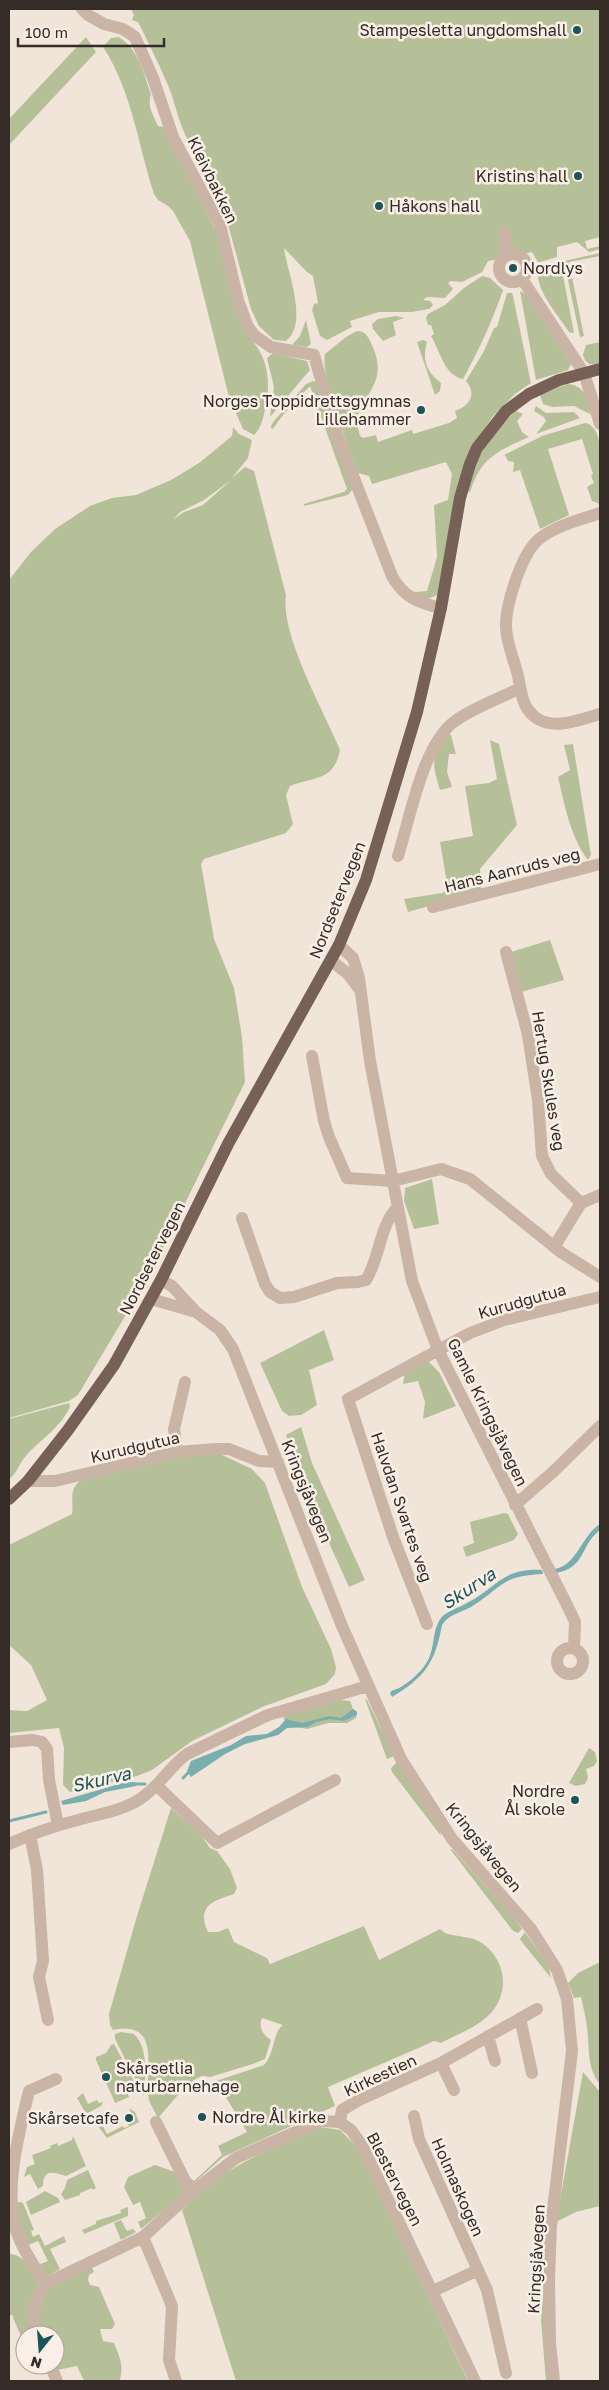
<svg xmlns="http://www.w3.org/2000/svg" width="609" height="2390" viewBox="0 0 609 2390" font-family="'Golos Text',sans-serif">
<rect width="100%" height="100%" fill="#f1e5d9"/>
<path fill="#b5c099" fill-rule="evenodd" d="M131 9H600V237L585 241 587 249 600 246V249L589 252 577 242 557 247V257L540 262H538L532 252 488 261 482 272 462 282 451 281 448 283 453 289 445 298 427 297 423 300 430 301 433 305 429 309 412 312H379L350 321 352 327 327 340 320 336 312 310 314 304 318 303 313 276 307 272 284 248C287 272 309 323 286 341L274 340 259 326 251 309 226 217 210 180 196 158V151C179 132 177 105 167 83 158 62 148 42 138 22L132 20 134 15Z
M86 37 96 52 9 145V119Z
M118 37C138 47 144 75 151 94 147 106 153 115 158 126L164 127 216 231 249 337C269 358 271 383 265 410 263 419 261 428 254 435L243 429 229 397 190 241 173 211 168 206 158 200 154 194C138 145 132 91 103 47L111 38Z
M600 253V256L569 262 584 336 580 337 564 261Z
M556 263 561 265 574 333 569 332C559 316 532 287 539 267Z
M482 276 490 278 503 290C492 322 479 350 463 379 444 376 440 350 431 336L434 334 431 325H428L426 318 428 314 445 305 464 288Z
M520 291 527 295 571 364 568 370 536 380Z
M507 293H512L513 296 531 383 515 394 494 415 478 438 437 595 428 599 415 594V592L427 591 437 557 434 505 448 500 452 474 446 462 372 484 369 476 358 473C349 448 320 378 325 354L346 337 357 331C365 331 368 336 371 343 389 381 367 388 356 420L360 436 363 438 376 435 378 442 412 430 413 434 449 423 457 418 455 411C470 406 477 394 466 381L484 351 494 328 497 327Z
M396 316 404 318 393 322 396 335 383 341 373 329 372 324 378 319Z
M306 320 311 344 307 347 292 345 300 336Z
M423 340 427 342C422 360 426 372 441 383L440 391 435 395 417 342Z
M600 342V363C591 366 586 365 583 355L586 345Z
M273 353 307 361 310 370 270 417 274 387 267 358Z
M313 381 317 383 353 489 348 495 304 506V504L344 492 347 489 310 386 283 415 272 430 271 426 274 421 306 384Z
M567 384C583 384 591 400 590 414L574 406 552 407 543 404 540 395Z
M536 406 546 413 574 412 580 418 536 434 546 421 544 417 534 411Z
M516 411 523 414 517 421 522 432 529 437C498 451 481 457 470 492L467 491C474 461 492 430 516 411Z
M585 423C608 426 600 486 600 504L592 501 587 487 594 483 591 476 593 474 582 439 548 449 569 515 540 529 520 470 513 472 514 462 508 461 505 455 498 458 542 436Z
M233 427 239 434 252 440 248 458 232 478 245 467 254 471 286 595C280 635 324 711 340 750 334 781 316 776 290 786L286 795 293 824 286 833 204 859 201 864 214 939 234 988 242 1037 245 1082 149 1276 78 1395 69 1401 9 1418V580L31 552 55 529 90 506 112 498 136 495 171 480 199 463 232 436ZM231 480 203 505 184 512 174 519 180 512 204 500Z
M449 734 451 735 456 754H449L447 772 452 787 440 790C432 762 430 758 449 734Z
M490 740 499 744 517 825 480 869 481 891 408 912 404 899 442 893 448 889 440 842 473 836 465 786 489 783 497 779Z
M573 744 591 855 588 860C570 836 565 806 558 777L570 770 564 745Z
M550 940 564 980 521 992 511 952Z
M432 1179 439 1224 414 1229 404 1201 405 1188Z
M324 1330 334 1360 309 1370 317 1405 301 1415 289 1416 282 1411 260 1363Z
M427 1360 439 1372 456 1406 423 1419 425 1402 418 1381 403 1384 405 1371Z
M69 1403 70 1407C59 1430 39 1440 25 1457 19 1464 16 1475 9 1479V1419Z
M301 1427 312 1463 365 1580 349 1587 320 1523 286 1435Z
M220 1454 252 1469 265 1483 302 1587 331 1649 336 1667 335 1674 326 1684 262 1707 192 1741 152 1770 137 1776 70 1792 63 1785 64 1748 59 1728 9 1733V1710L27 1711 47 1700 31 1665 9 1645V1545L72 1514C74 1501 68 1490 80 1481L180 1456Z
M504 1513 508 1514 518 1534 514 1540 466 1557 463 1547 474 1543 470 1522Z
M365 1699 367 1700 394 1756 387 1759Z
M341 1700 350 1701 353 1709 357 1712 356 1718 347 1723H328L307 1729 291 1726 283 1718 286 1714Z
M589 1748 595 1752 597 1761 594 1766 586 1769 588 1778 585 1784 576 1786 569 1783Z
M397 1762 440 1830 441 1836 392 1772 391 1768Z
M171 1808 201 1835 210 1848 217 1851 230 1869 237 1888 234 1894C213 1901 196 1906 208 1932H218L228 1928 234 1942 267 1958 270 1964 364 1926 379 1960 440 1929 445 1933C456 1937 472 1936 482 1943 510 1963 510 2001 482 2021 470 2030 454 2036 441 2043L434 2041 423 2046 328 2087 335 2106 223 2157 193 2184 189 2177 194 2181 222 2155 218 2146 247 2132 216 2081 264 2065C275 2054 272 2033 283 2025L262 2018C258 2027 263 2035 271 2040L265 2059 253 2064 210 2077 202 2076 194 2080 184 2088 158 2118C155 2112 151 2106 149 2100 143 2072 164 2020 113 2030L110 2025 109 2014 137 1916Z
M450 1849 453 1850 513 1917 522 1929 518 1933 513 1931Z
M525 1932 549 1968 551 1978 522 1942 520 1939Z
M600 1962V2084C586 2067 590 2047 587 2028 586 2017 583 2007 581 1997L574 1998 568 1983 578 1973Z
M121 2032 134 2034C149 2048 145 2078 144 2096L115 2039V2034Z
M114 2044 137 2087 127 2092 129 2097 115 2103 96 2060V2057L106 2053 111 2045Z
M583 2072 600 2092V2206L576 2212 556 2222Z
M83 2093 88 2104 97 2100 99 2103 103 2102 101 2106 88 2113 85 2112 77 2098Z
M129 2108 135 2112 139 2122 107 2138 98 2126 102 2124 107 2134 123 2126 124 2128 129 2126 128 2124 135 2121Z
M320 2127 340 2130 358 2148 468 2381H236L182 2210C218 2168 271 2149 320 2127Z
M73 2136 86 2166 66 2176C56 2173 43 2167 43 2186L38 2189 30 2174 24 2177 27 2167 35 2164 32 2155 51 2148 50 2146 57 2143 58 2146 72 2140Z
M155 2165 178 2173 185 2192 141 2229 138 2222 146 2218 140 2202 133 2205 124 2187 128 2177Z
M88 2170 96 2188 93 2190 92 2188 80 2193V2195L65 2200 61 2194 65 2188 67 2180Z
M45 2191 58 2198 60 2202 31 2215 26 2202Z
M20 2202 23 2203 34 2230 31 2231 33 2237 39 2234 45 2246 64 2236 66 2242 50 2249 60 2269 46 2277 40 2264 48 2261 38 2241 26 2246 23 2240 16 2203Z
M128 2207V2216L84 2234 82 2230 96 2224V2221L121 2213 120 2210Z
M121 2220 127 2231 133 2229 136 2232 121 2240 114 2223Z
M9 2254C23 2253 35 2272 38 2285L32 2335H25V2346L12 2315H9Z
M91 2265 94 2272 89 2275 88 2280 90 2285 99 2287 115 2324 112 2329H100L103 2341 114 2343C119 2355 125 2368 119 2381H84L77 2366 57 2370 55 2365V2335H40L36 2319 47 2288Z
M544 2285 549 2381H546L541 2320Z"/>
<path fill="#78aeae" d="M600 1524V1530C580 1545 586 1568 556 1573L554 1569C577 1566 581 1536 600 1524Z
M542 1570 543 1574C500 1576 503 1587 471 1607 460 1613 449 1614 442 1625 435 1663 425 1677 392 1697L390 1693C393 1689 395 1690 399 1688 408 1683 420 1673 425 1665 436 1651 431 1631 441 1618 446 1611 459 1608 467 1603 497 1588 501 1568 542 1570Z
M353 1709 357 1712V1715L344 1721 330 1719 316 1722 308 1727 287 1728 278 1735 245 1744 225 1754 191 1777 187 1771 191 1761 231 1745 246 1736 267 1734 279 1727 286 1719 302 1723 329 1716 341 1718Z
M126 1782H135L136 1786 105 1792 86 1801 63 1805 61 1801Z"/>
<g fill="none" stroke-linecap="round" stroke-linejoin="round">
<path stroke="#78aeae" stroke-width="3" d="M183 1778 191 1770
M132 1784H145
M9 1821 46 1812"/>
<path stroke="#c9b4a5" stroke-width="12" d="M82 9 88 15 104 24 123 29 135 37 153 78 173 137 220 225 238 300 248 327 255 336 271 347 314 355 336 432 392 576C403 597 419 603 441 608
M504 232 509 255
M499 268a14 14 0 1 1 28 0a14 14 0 1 1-28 0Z
M522 279 584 373 600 424
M600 513C580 520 554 526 538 540 521 555 505 606 506 628 507 644 513 657 517 672 522 690 520 708 538 719 555 730 582 719 600 714
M398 856C410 818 423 744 455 721 475 707 499 699 520 688
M433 907 600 864
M339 945 353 958 359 978 370 1061 412 1281 438 1350 569 1609 575 1622 574 1648
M506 952 528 1035 538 1100 542 1156 551 1174 581 1203
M332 961 348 974 360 990
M312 1056 324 1121 329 1137 347 1178 393 1181 441 1169 470 1179 562 1253 600 1277
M242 1218 265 1284 270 1292 280 1298 294 1297 337 1283 358 1282 366 1280C380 1258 379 1228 396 1209
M554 1247 581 1203 600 1195
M161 1280 172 1286 196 1312 220 1330 233 1349 342 1626 401 1759 452 1839 531 1929 557 1970 567 1999 572 2051 551 2226 549 2278 550 2343 554 2381
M151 1299 196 1312
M177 1452 174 1429 185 1382
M28 1481H55L177 1452 216 1449H229L259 1461 278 1462
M515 1505 553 1472 600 1426
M427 1624 393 1537 348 1399 470 1333 504 1320 600 1297
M557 1661a13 13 0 1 1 26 0a13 13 0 1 1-26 0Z
M9 1742 33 1740 42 1742 47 1749 49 1780 58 1825
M157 1786 217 1843 335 1780
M30 1835 37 1870 43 1961 39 1977 48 2020
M9 1844C31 1834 54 1826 78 1820 98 1814 122 1811 140 1799 159 1787 169 1767 187 1754L268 1715 368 1686
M520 2018 532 2073
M488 2036 495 2061
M441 2063 454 2090
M414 2116 419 2139 487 2290 506 2373
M156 2122 191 2193
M340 2122 342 2110 359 2100 441 2063 537 2009
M143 2237 172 2306 169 2360 176 2381
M45 2284C36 2268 23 2251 17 2233 3 2191 19 2133 29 2091L56 2079
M433 2291 478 2270
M36 2335C31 2314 33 2302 45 2284L143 2237 191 2193 236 2158 321 2121 340 2122 351 2130 362 2145 475 2381
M50 2365 57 2381"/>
<path stroke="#776157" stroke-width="12" d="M9 1499 28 1481 68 1430 114 1365 161 1280 228 1144 339 945 366 880 417 712 441 608 460 498 470 464 477 448 506 411 529 394 559 380 600 369"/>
</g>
<g fill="#1c5557" stroke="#f9efe6" stroke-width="2">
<circle cx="577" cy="30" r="5"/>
<circle cx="578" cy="176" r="5"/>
<circle cx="379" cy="206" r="5"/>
<circle cx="513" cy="268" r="5"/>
<circle cx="421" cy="410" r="5"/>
<circle cx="575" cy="1800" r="5"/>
<circle cx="106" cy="2077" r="5"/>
<circle cx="202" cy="2117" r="5"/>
<circle cx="129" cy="2118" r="5"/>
</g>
<g text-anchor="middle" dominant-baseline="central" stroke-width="5" stroke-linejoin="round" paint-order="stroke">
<g font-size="16" fill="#352b27" stroke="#f9efe6" text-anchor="end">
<text x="567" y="30">Stampesletta ungdomshall</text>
<text x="568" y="176">Kristins hall</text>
<text x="389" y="206" text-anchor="start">Håkons hall</text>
<text x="523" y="268" text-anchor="start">Nordlys</text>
<text x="411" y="401">Norges Toppidrettsgymnas<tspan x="411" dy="18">Lillehammer</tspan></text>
<text x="565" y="1791">Nordre<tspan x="565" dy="18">Ål skole</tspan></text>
<text x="116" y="2068" text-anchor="start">Skårsetlia<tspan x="116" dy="18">naturbarnehage</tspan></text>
<text x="212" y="2117" text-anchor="start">Nordre Ål kirke</text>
<text x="119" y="2118">Skårsetcafe</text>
</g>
<g font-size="16" fill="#352b27" stroke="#f9efe6">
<text transform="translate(213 180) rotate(64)">Kleivbakken</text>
<text transform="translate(512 870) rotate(-14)">Hans Aanruds veg</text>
<text transform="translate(337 900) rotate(-68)">Nordsetervegen</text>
<text transform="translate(549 1081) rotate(81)">Hertug Skules veg</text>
<text transform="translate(152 1258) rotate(-63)">Nordsetervegen</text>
<text transform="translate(522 1301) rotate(-16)">Kurudgutua</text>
<text transform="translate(488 1412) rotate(64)">Gamle Kringsjåvegen</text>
<text transform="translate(135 1447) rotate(-13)">Kurudgutua</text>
<text transform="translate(307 1491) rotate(68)">Kringsjåvegen</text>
<text transform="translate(402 1507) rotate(71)">Halvdan Svartes veg</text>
<text transform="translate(484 1847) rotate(51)">Kringsjåvegen</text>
<text transform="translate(380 2075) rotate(-25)">Kirkestien</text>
<text transform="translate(395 2179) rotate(63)">Blestervegen</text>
<text transform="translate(458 2187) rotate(66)">Holmaskogen</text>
<text transform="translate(536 2259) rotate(-87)">Kringsjåvegen</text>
</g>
<g font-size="18" font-style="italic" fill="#1c5557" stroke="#f9efe6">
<text transform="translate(468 1588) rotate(-33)">Skurva</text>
<text transform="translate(101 1779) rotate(-13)">Skurva</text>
</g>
</g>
<rect width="609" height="2390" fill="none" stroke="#352b27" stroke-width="20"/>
<g transform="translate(40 2350) rotate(197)"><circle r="24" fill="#f9efe6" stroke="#aba19a"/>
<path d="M0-4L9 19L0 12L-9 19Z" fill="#1c5557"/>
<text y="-8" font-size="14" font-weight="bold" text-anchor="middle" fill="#352b27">N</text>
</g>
<path d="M18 38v8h146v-8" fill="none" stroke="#352b27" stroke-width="2.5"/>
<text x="25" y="38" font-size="15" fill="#352b27" stroke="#f9efe6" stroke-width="4" paint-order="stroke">100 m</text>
</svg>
